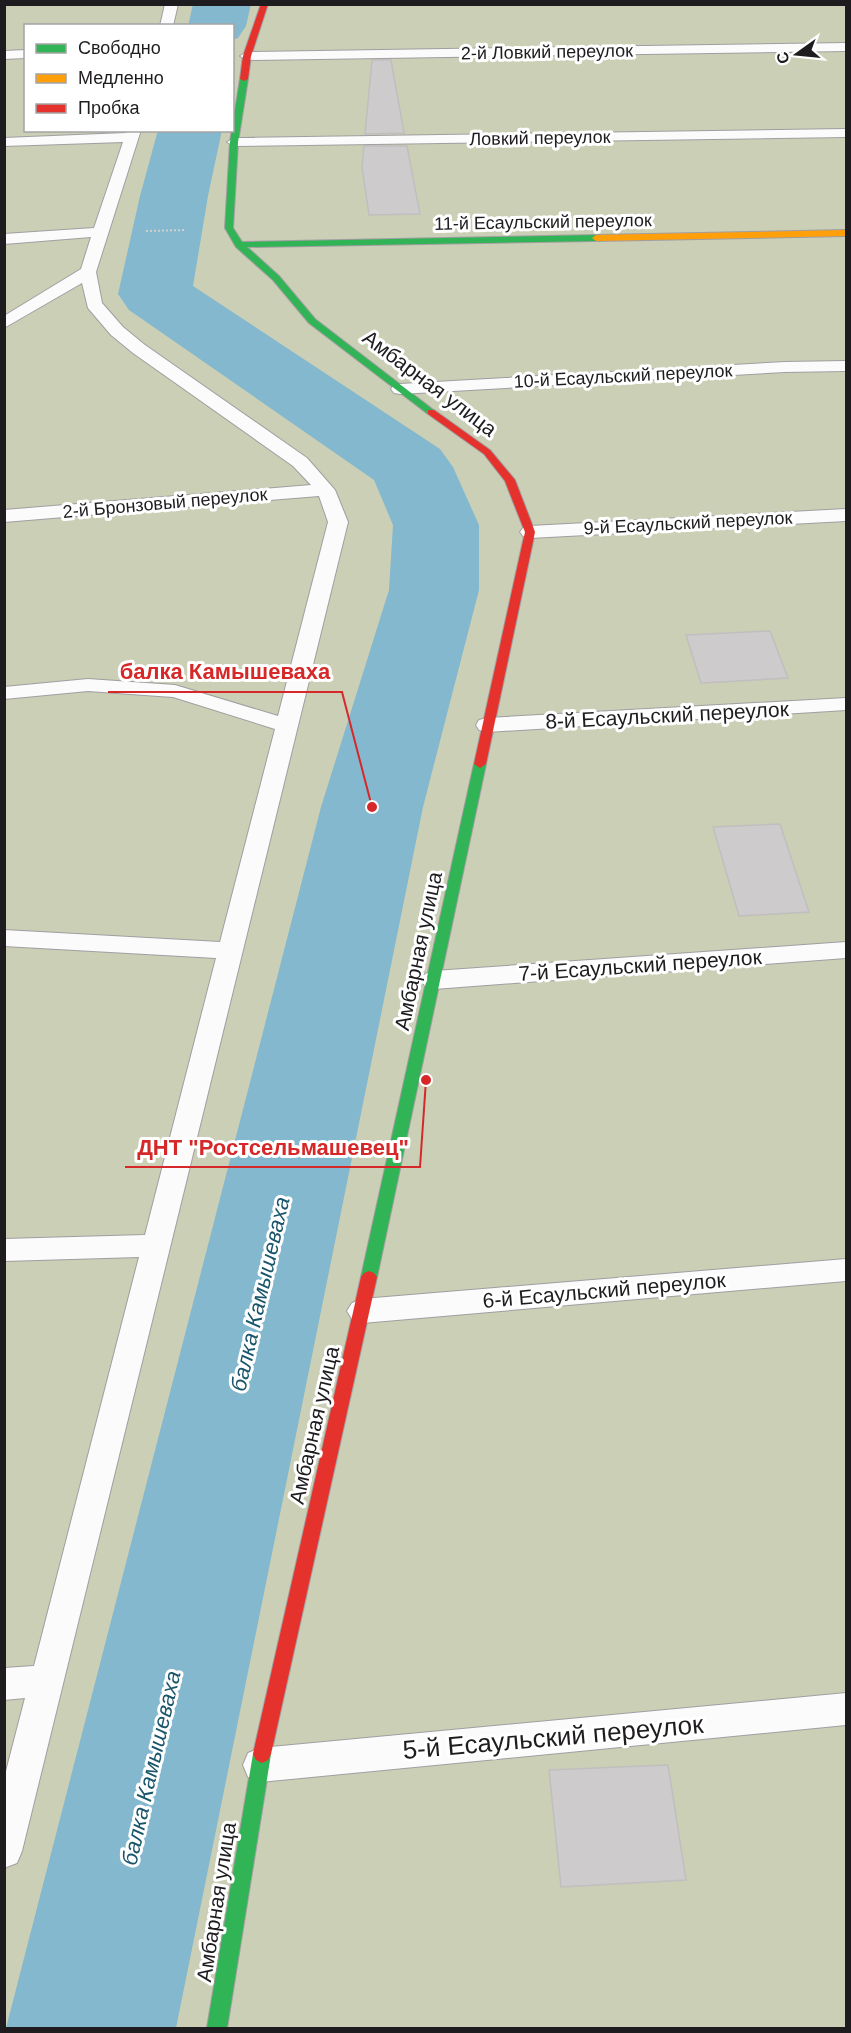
<svg xmlns="http://www.w3.org/2000/svg" width="851" height="2033" viewBox="0 0 851 2033" font-family="Helvetica,sans-serif">
<rect width="100%" height="100%" fill="#eae6ea"/>
<path fill="#cbcfb5" fill-rule="evenodd" d="M5 5H846V2028H5ZM26 26H232V130H26Z"/>
<g fill="none" stroke-linecap="round" stroke-linejoin="round">
<path fill="#84b8ce" fill-rule="evenodd" d="M193 4H251L246 26 238 38 232 40V26H188Z
M158 130H222L208 196 193 286 440 449 453 467 479 525V590L423 807 176 2028H6L321 807 389 590 393 525 374 480 129 310 118 294 140 196Z"/>
</g>
<path fill="#cecbcc" stroke="#c1bebf" stroke-width="1.5" d="M372 60H391L404 133 365 134Z
M364 146H407L420 214 369 215 362 167Z
M770 631 788 678 701 683 686 635Z
M780 824 809 912 739 916 713 827Z
M668 1765 686 1880 561 1887 549 1770Z"/>
<g fill="none" stroke-linecap="round" stroke-linejoin="round">
<g stroke="#a19ea1" stroke-width="2">
<path id="lane" d="M165 4H178L173 26H160Z
M846 43V51L247 60 240 56 247 52Z
M26 50V58L4 59V51Z
M846 129V137L234 146 227 142 234 138Z
M127 130H141L96 272 102 303 123 327 145 345 307 458 335 490 348 522 22 1851 17 1863 4 1868V1779L25 1698 4 1700V1668L34 1666 139 1257 4 1261V1239L145 1235 216 958 4 946V930L220 942 275 729 173 697 88 691 4 699V687L88 679 175 685 278 716 328 522 319 496 4 522V510L311 485 293 466 133 353 111 335 88 308 82 283 4 328V316L81 269 91 237 4 244V234L94 228 123 142 4 146V138L126 133Z
M846 361V371L785 372 400 394 394 393 391 389 394 385 400 384 785 362Z
M846 509V521L530 538 523 536 520 532 523 528 530 526Z
M846 698V710L487 732 479 730 476 725 479 720 487 718Z
M846 942V958L434 989 425 986 421 980 425 974 434 971Z
M846 1259V1281L362 1323 352 1319 347 1311 352 1303 362 1299Z
M846 1693V1725L260 1782 248 1777 243 1765 248 1753 260 1748Z"/>
</g>
<g stroke="#a19ea1" stroke-width="2">
<path id="fast" d="M244 77 248 79 238 142 233 228 242 242 596 235 600 238 596 241 247 247 279 276 315 319 436 412 428 414 309 323 273 280 236 247 225 228 230 142 240 79Z
M480 760 486 764 377 1277 374 1281 369 1283 364 1281 361 1277 474 764Z
M262 1745 268 1748 271 1754 227 2028H207L253 1754 256 1748Z"/>
</g>
<g stroke="#a19ea1" stroke-width="2">
<path id="slow" d="M846 230V236L596 241 592 238 596 235Z"/>
</g>
<g stroke="#a19ea1" stroke-width="2">
<path id="jam" d="M261 4H268L251 56 248 79 244 81 240 79 243 56Z
M428 410H434L490 450 515 480 535 532 486 764 480 768 474 764 525 532 505 481 484 454 428 414Z
M369 1271 374 1273 377 1277 271 1754 268 1760 262 1763 256 1760 253 1754 361 1277 364 1273Z"/>
</g>
<path stroke="#d0d0d0" stroke-width="2" stroke-dasharray="2 2" stroke-linecap="butt" d="M146 231 186 230"/>
<use href="#lane" fill="#fcfbfc" fill-rule="evenodd"/>
<use href="#fast" fill="#30b455" fill-rule="evenodd"/>
<use href="#slow" fill="#ff9f0a" fill-rule="evenodd"/>
<use href="#jam" fill="#e5322d" fill-rule="evenodd"/>
</g>
<g text-anchor="middle" dominant-baseline="central" stroke-width="6" stroke-linejoin="round" paint-order="stroke">
<g font-size="18" fill="#1f1c1f" stroke="#fff">
<text transform="translate(547 52) rotate(-1)">2-й Ловкий переулок</text>
<text transform="translate(540 138) rotate(-1)">Ловкий переулок</text>
<text transform="translate(543 222) rotate(-1)">11-й Есаульский переулок</text>
<text transform="translate(623 376) rotate(-3)">10-й Есаульский переулок</text>
<text transform="translate(165 503) rotate(-5)">2-й Бронзовый переулок</text>
<text transform="translate(688 523) rotate(-3)">9-й Есаульский переулок</text>
</g>
<g font-size="21" fill="#1f1c1f" stroke="#fff">
<text transform="translate(430 383) rotate(37)">Амбарная улица</text>
<text transform="translate(667 715) rotate(-3)">8-й Есаульский переулок</text>
<text transform="translate(418 951) rotate(-78)">Амбарная улица</text>
<text transform="translate(640 965) rotate(-4)">7-й Есаульский переулок</text>
<text transform="translate(604 1290) rotate(-5)">6-й Есаульский переулок</text>
<text transform="translate(314 1425) rotate(-77)">Амбарная улица</text>
<text transform="translate(216 1902) rotate(-81)">Амбарная улица</text>
</g>
<g font-size="22" font-style="italic" fill="#19556b" stroke="#fff">
<text transform="translate(260 1294) rotate(-77)">балка Камышеваха</text>
<text transform="translate(151 1768) rotate(-77)">балка Камышеваха</text>
</g>
<g font-size="26" fill="#1f1c1f" stroke="#fff">
<text transform="translate(553 1737) rotate(-5)">5-й Есаульский переулок</text>
</g>
</g>
<path fill="none" stroke="#d62828" stroke-width="2" d="M372 807L342 692H108M426 1080L420 1167H125"/>
<g fill="#d62828" stroke="#fff" stroke-width="2">
<circle cx="372" cy="807" r="6"/>
<circle cx="426" cy="1080" r="6"/>
</g>
<g font-size="22" text-anchor="middle" font-weight="bold" fill="#d62828" stroke="#fff" stroke-width="6" stroke-linejoin="round" paint-order="stroke">
<text x="225" y="679">балка Камышеваха</text>
<text x="273" y="1155">ДНТ "Ростсельмашевец"</text>
</g>
<rect width="851" height="2033" fill="none" stroke="#1f1c1f" stroke-width="12"/>
<rect x="24" y="24" width="210" height="108" fill="#ffffff" stroke="#a5a4a5" stroke-width="1.5"/>
<rect x="36" y="44" width="30" height="9" fill="#30b455" stroke="#a5a4a5" stroke-width="1.5"/>
<text x="78" y="54" font-size="18" fill="#1f1c1f">Свободно</text>
<rect x="36" y="74" width="30" height="9" fill="#ff9f0a" stroke="#a5a4a5" stroke-width="1.5"/>
<text x="78" y="84" font-size="18" fill="#1f1c1f">Медленно</text>
<rect x="36" y="104" width="30" height="9" fill="#e5322d" stroke="#a5a4a5" stroke-width="1.5"/>
<text x="78" y="114" font-size="18" fill="#1f1c1f">Пробка</text>
<g transform="translate(797 54) rotate(255)" stroke="#ffffff" stroke-width="4.5" paint-order="stroke">
<path d="M0-4.5L10 22L0 15L-10 22Z" fill="#1f1c1f"/>
<text y="-9" font-size="16" font-weight="bold" text-anchor="middle" fill="#1f1c1f">С</text>
</g>
</svg>
